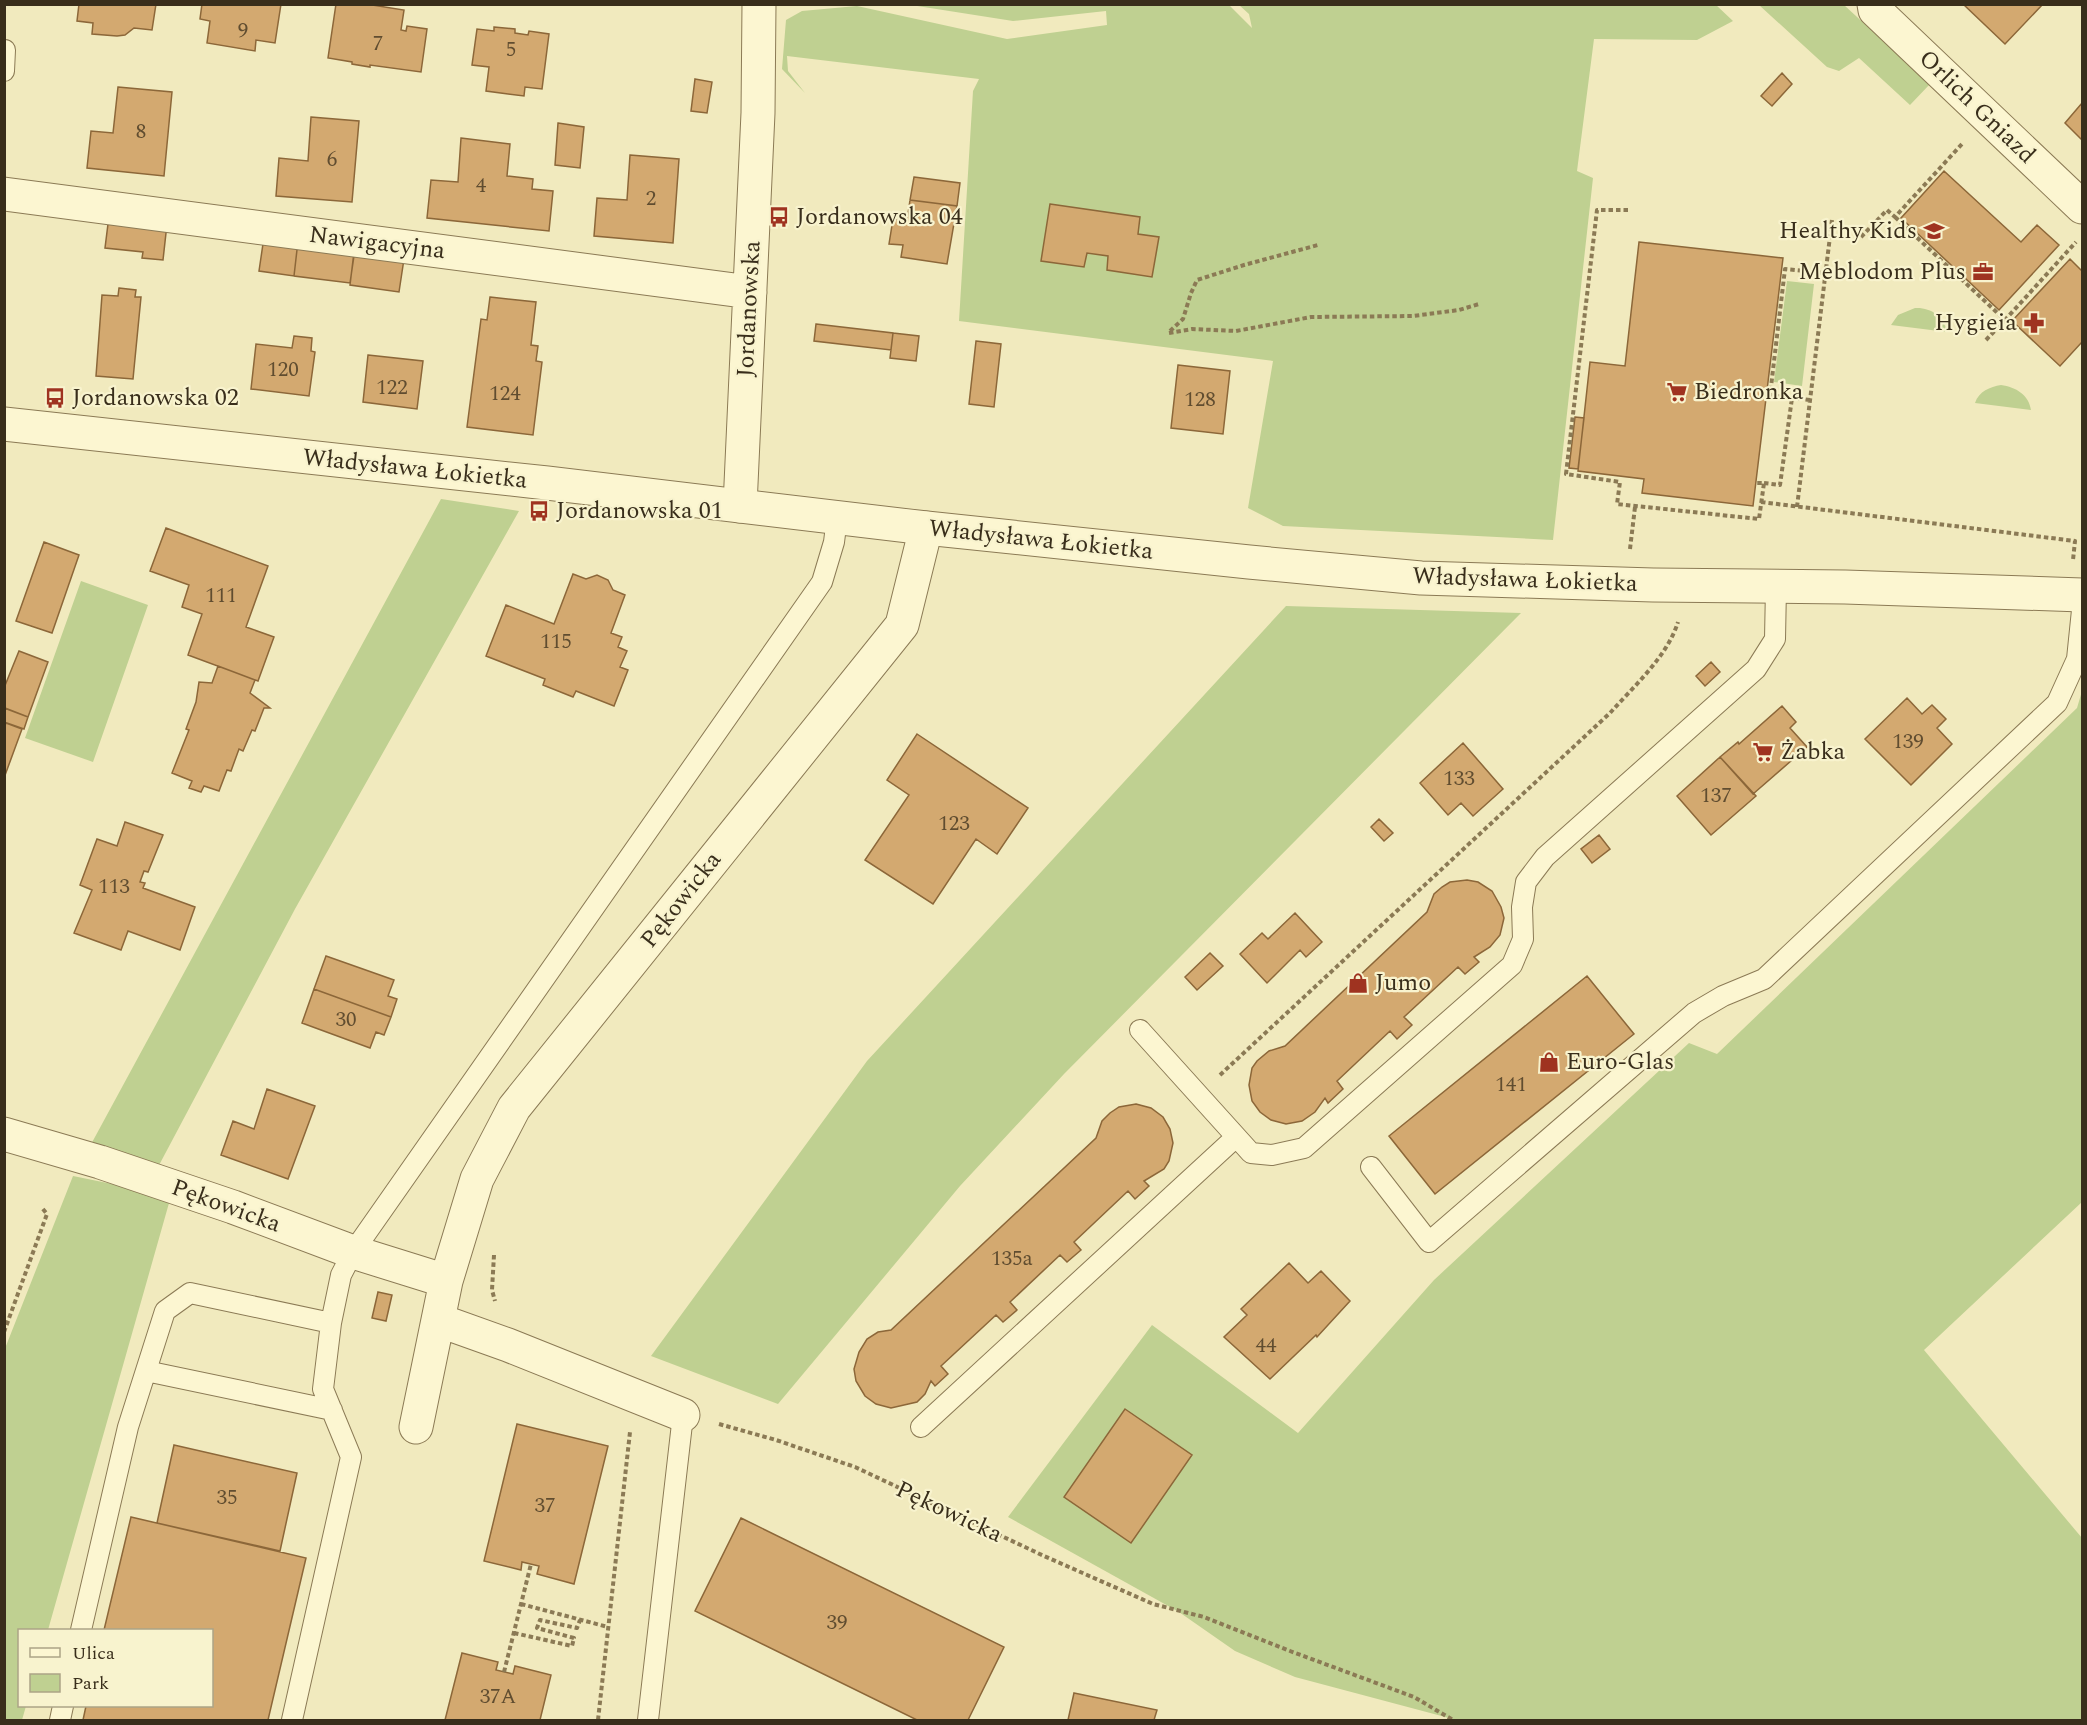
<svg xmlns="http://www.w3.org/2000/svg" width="2087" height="1725" viewBox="0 0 2087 1725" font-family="Spectral,serif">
<rect width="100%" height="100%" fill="#f1eabe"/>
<path fill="#bfd091" d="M1715 4 1733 21 1697 40 1594 39 1577 171 1593 178 1553 540 1283 526 1248 508 1273 361 959 321 973 91 979 79 787 56 788 71 805 93 782 69 786 20 802 11 857 6 1007 39 1107 25 1106 11 1013 21 911 5H1229L1252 28 1249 14 1239 5Z
M1759 5H1844L1930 84 1910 105 1859 58 1839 71 1827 67Z
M1787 281 1814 284 1802 386 1774 382Z
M1915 308C1930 307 1944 316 1947 332L1891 325 1898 315Z
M2001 385C2016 387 2029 395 2031 410L1975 403C1979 391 1990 387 2001 385Z
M441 499 519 511 295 909 157 1169 89 1148Z
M81 581 148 605 93 762 25 738Z
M1286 606 1521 613 1064 1074 960 1186 778 1404 651 1356 867 1061Z
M2082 691V1202L1924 1350 2082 1538V1720H1452L1449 1718 1295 1677 1235 1651 1179 1612 1008 1517 1152 1325 1298 1433 1434 1280 1689 1043 1717 1054 2077 708Z
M73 1176 171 1196 48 1630H20V1706H26L22 1720H4V1351Z"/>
<path fill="#d3a970" stroke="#8c6739" stroke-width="1.5" d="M79 4H156L152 30 134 28 125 35 117 36 92 34 93 23 77 21Z
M202 4H281L275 43 256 40 255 51 207 43 210 21 200 19Z
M336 4H366L404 10 401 30 406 31 407 26 427 29 421 72 370 65V67L352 64V62L328 58Z
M1963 4H2043L2005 44Z
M494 27 515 29V33L528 35 529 31 549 34 542 89 525 87 524 96 486 91 489 67 472 65 477 29 494 31Z
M1782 73 1792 84 1772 106 1761 96Z
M695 79 712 82 707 113 691 111Z
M118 87 172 92 164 176 87 168 91 131 113 133Z
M2082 103V140L2065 123Z
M311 117 359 121 352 202 276 196 279 158 308 161Z
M558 123 584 127 580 168 555 165Z
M461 138 510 144 507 176 533 179 532 189 553 191 549 231 427 218 431 180 458 182Z
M630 155 679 159 673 243 594 236 597 198 627 200Z
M1944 171 2021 242 2037 225 2059 245 1999 310 1901 218Z
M914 177 960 183 957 206 910 200Z
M910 200 957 206 947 264 901 257 903 245 889 244 893 219 907 221Z
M1050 204 1140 217 1138 234 1159 237 1152 277 1107 270 1108 256 1087 253 1084 267 1041 261Z
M108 224H167L163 260 142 258 143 252 105 248Z
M264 237 298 241 294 276 259 271Z
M298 241 355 249 350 283 294 276Z
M1639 242 1783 258 1753 506 1642 493 1644 479 1578 471 1590 362 1625 366Z
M354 252 404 259 399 292 350 285Z
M2070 259 2082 271V342L2060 366 2012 321Z
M119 288 136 290 135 297H141L133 379 96 376 102 295 118 296Z
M490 297 536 302 531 345 538 346 536 361 542 362 533 435 467 427 481 319 487 320Z
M816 324 893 333 891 350 814 341Z
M893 333 919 336 916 361 890 358Z
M294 336 312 338 311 351 315 352 309 396 251 389 256 344 292 348Z
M976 341 1001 344 994 407 969 404Z
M368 355 423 361 417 409 363 402Z
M1178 365 1230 371 1223 434 1171 428Z
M1575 417 1584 418 1578 469 1569 468Z
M166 528 268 566 246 627 274 637 258 681 188 655 202 614 182 607 189 585 150 571Z
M44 542 79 555 52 633 16 621Z
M573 574 586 579 597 575 608 580 613 590 625 595 611 633 622 637 618 647 627 651 620 667 628 670 614 706 576 691 573 697 543 685 545 679 486 656 506 605 554 624Z
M19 651 48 662 28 717 4 708V688Z
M1711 662 1720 672 1705 686 1696 676Z
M218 666 255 680 250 693 270 708H264L255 731 252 730 243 751 239 749 231 771 227 770 219 791 204 786 201 792 189 788 192 781 172 773 189 730 186 729 196 702 199 682 212 683Z
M1907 698 1922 714 1932 705 1946 719 1937 728 1952 744 1911 785 1865 739Z
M1782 706 1796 722 1790 728 1807 747 1753 794 1720 757 1738 742 1739 744Z
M5 708 28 717 24 729 4 722Z
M6 723 22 729 4 778V728Z
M917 734 1028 808 997 854 976 839 933 904 865 860 909 795 887 780Z
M1463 743 1503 789 1473 816 1461 803 1448 815 1420 783Z
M1720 757 1756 796 1711 835 1677 796Z
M1379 819 1393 833 1384 841 1371 827Z
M125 822 163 835 148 872 144 871 140 882 145 883 143 888 195 907 180 950 128 931 121 950 74 933 92 890 80 885 97 839 117 846Z
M1599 835 1610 849 1592 863 1581 849Z
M1467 880 1478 882 1492 891 1501 907 1504 918 1500 935 1490 947 1474 957 1479 962 1465 974 1458 967 1404 1017 1412 1025 1397 1039 1390 1031 1337 1081 1343 1089 1328 1103 1325 1098 1315 1112 1302 1121 1286 1124 1271 1120 1260 1112 1252 1101 1249 1085 1252 1068 1257 1061 1269 1051 1285 1046 1427 912 1434 894 1442 887 1450 882Z
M1295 913 1322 942 1306 957 1300 950 1267 983 1240 954 1262 933 1268 939Z
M1210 953 1223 966 1197 990 1185 977Z
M326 956 394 980 388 996 397 999 391 1017 314 989Z
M1587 976 1634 1034 1435 1194 1389 1136Z
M314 989 391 1017 384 1035 376 1032 370 1048 302 1023Z
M267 1089 315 1106 288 1179 221 1155 233 1121 254 1129Z
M1136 1104 1151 1108 1163 1117 1170 1129 1173 1143 1169 1161 1164 1169 1144 1181 1149 1186 1135 1199 1128 1191 1074 1242 1081 1250 1067 1262 1060 1255 1010 1302 1017 1310 1003 1322 996 1315 941 1366 948 1374 935 1386 931 1381 925 1394 917 1402 891 1408 876 1404 865 1396 856 1381 854 1369 859 1352 867 1339 878 1332 891 1330 1096 1138 1102 1121 1110 1113 1119 1107Z
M1289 1263 1308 1283 1321 1271 1350 1301 1317 1337 1316 1335 1270 1379 1224 1337 1247 1315 1241 1309Z
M378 1292 392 1295 386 1321 372 1318Z
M1125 1409 1192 1455 1131 1543 1064 1497Z
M517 1424 608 1446 574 1584 537 1574 539 1566 522 1562 521 1570 484 1561Z
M174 1445 297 1473 280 1551 157 1523Z
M131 1517 306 1558 268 1720H83L86 1706H212V1630H104Z
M741 1518 1004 1647 968 1720H917L695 1611Z
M462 1653 498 1662 496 1670 513 1674 515 1666 551 1675 540 1720H445Z
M1074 1693 1157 1710 1154 1720H1068Z"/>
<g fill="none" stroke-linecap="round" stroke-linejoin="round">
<g stroke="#8b7a55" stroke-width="22">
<path id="service" d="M4 71 5 50
M1140 1030 1251 1153 1272 1155 1304 1148 1512 965 1523 939 1522 907 1526 882 1545 857 1756 669 1775 639 1776 587
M1371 1167 1429 1242 1694 1013 1723 996 1764 979 2057 703 2077 659 2082 610
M146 1371 332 1410
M921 1427 1236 1137
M81 1630 128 1427 165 1311 190 1293 331 1323
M60 1720 63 1706
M292 1720 351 1457 323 1389 331 1323 341 1275 353 1252 822 582 834 542 837 518
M648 1720 683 1415"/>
</g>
<g stroke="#8b7a55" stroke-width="35">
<path id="minor" d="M1874 4 1875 10 2082 207
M4 194 750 292
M740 506 758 113 759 4
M4 1134 100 1162 233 1207 353 1252 446 1281
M438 1320 508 1345 683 1415
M416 1427 446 1281 477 1179 514 1108 902 625 926 528"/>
</g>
<g stroke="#8b7a55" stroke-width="35">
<path id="tertiary" d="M4 424 547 483 926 528 1249 562 1421 578 1653 585 1845 587 2082 595"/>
</g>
<path stroke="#8b7a55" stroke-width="4" stroke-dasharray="4.5 3" stroke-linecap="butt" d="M1628 210H1597L1566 474 1620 482 1617 504 1759 519 1764 483H1756
M1895 217 2005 320 2076 242
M1861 237 1887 210 1895 217 1962 144
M1170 331 1183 319 1191 293 1197 280 1244 265 1318 245
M1169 333 1192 329 1236 331 1311 317 1413 316 1459 310 1479 304
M1986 340 2005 320
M1810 400 1770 395 1785 269 1826 273
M1764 483 1780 485 1792 398
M1761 502 2075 541 2073 560
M1797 507 1832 220
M1630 549 1635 507
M1220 1075 1610 713C1634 686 1667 657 1678 622
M494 1255 492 1290 495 1301
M4 1332 47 1214 42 1208
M719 1424 776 1440 855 1467 1044 1556 1153 1604 1204 1617 1290 1651 1414 1697 1453 1720
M521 1604 608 1627
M514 1633 572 1646 574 1638 537 1628 540 1620 577 1628 580 1620
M504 1672 531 1564
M598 1720 630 1432"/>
<use href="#service" stroke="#fcf6d1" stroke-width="20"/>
<use href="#minor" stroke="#fcf6d1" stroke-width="33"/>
<use href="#tertiary" stroke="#fcf6d1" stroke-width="33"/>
</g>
<defs>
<g id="bus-bare" transform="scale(1.62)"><path d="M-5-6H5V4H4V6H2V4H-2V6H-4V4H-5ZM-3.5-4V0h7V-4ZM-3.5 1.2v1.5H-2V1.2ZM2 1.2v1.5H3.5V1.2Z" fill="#9f3320" stroke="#f8f3ce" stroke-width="2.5" paint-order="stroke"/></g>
<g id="school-bare" transform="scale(1.62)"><path d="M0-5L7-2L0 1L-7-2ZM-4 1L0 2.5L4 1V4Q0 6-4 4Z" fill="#9f3320" stroke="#f8f3ce" stroke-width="2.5" paint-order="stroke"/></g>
<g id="office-bare" transform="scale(1.62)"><path d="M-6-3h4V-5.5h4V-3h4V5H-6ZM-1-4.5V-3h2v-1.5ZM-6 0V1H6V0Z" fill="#9f3320" stroke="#f8f3ce" stroke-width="2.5" paint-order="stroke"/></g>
<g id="pharmacy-bare" transform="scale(1.62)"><path d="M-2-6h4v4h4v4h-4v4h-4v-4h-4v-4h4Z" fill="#9f3320" stroke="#f8f3ce" stroke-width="2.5" paint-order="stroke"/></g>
<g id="supermarket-bare" transform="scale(1.62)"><path d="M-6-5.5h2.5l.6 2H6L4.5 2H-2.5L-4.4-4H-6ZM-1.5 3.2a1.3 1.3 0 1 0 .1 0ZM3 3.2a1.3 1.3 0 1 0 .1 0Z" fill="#9f3320" stroke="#f8f3ce" stroke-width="2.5" paint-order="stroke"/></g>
<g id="shop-bare" transform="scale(1.62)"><path d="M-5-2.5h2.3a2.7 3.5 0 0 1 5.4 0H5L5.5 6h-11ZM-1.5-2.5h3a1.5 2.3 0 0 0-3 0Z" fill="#9f3320" stroke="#f8f3ce" stroke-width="2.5" paint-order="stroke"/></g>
</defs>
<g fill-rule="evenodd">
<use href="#bus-bare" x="779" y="217"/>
<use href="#school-bare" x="1934" y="231"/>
<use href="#office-bare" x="1983" y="272"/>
<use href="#pharmacy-bare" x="2034" y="323"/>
<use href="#supermarket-bare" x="1677" y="392"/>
<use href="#bus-bare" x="55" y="398"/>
<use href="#bus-bare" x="539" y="511"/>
<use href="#supermarket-bare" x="1763" y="752"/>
<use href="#shop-bare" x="1358" y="983"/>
<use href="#shop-bare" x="1549" y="1062"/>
</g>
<g text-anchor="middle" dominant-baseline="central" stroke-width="4.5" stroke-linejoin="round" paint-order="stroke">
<g font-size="21" fill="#604d30">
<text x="243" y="31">9</text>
<text x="378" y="44">7</text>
<text x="511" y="50">5</text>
<text x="141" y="132">8</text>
<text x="332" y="160">6</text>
<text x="481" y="186">4</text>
<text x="651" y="199">2</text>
<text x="283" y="370">120</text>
<text x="392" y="388">122</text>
<text x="505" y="394">124</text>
<text x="1200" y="400">128</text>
<text x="221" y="596">111</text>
<text x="556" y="642">115</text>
<text x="1908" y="742">139</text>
<text x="1459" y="779">133</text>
<text x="1716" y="796">137</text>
<text x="954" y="824">123</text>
<text x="114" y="887">113</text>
<text x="346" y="1020">30</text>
<text x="1511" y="1085">141</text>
<text x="1012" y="1259">135a</text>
<text x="1266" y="1346">44</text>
<text x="227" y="1498">35</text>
<text x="545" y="1506">37</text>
<text x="837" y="1623">39</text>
<text x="498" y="1697">37A</text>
</g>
<g font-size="24" fill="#392e1b" stroke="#f8f3ce">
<text transform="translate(1977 107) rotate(44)">Orlich Gniazd</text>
<text transform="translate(377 243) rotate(7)">Nawigacyjna</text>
<text transform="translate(749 309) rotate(-87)">Jordanowska</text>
<text transform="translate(415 469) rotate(6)">Władysława Łokietka</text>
<text transform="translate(1041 540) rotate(6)">Władysława Łokietka</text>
<text transform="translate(1525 580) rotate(2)">Władysława Łokietka</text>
<text transform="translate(681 900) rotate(-52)">Pękowicka</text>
<text transform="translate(226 1206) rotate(20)">Pękowicka</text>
<text transform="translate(949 1512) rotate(25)">Pękowicka</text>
</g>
<g font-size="24" fill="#392e1b" stroke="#f8f3ce" text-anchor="start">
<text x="796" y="217">Jordanowska 04</text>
<text x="1917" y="231" text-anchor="end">Healthy Kids</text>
<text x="1966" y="272" text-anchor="end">Meblodom Plus</text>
<text x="2017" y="323" text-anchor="end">Hygieia</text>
<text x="1694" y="392">Biedronka</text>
<text x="72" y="398">Jordanowska 02</text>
<text x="556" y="511">Jordanowska 01</text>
<text x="1780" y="752">Żabka</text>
<text x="1375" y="983">Jumo</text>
<text x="1566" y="1062">Euro-Glas</text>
</g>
</g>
<rect width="2087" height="1725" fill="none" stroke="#392e1b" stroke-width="12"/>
<rect x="18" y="1629" width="195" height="78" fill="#f8f3ce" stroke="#aca486" stroke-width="1.5"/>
<rect x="30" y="1648" width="30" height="9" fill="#fcf6d1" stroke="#aca486" stroke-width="1.5"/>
<text x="72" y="1659" font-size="18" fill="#392e1b">Ulica</text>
<rect x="30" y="1674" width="30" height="18" fill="#bfd091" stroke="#aca486" stroke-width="1.5"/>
<text x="72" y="1689" font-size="18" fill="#392e1b">Park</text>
</svg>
